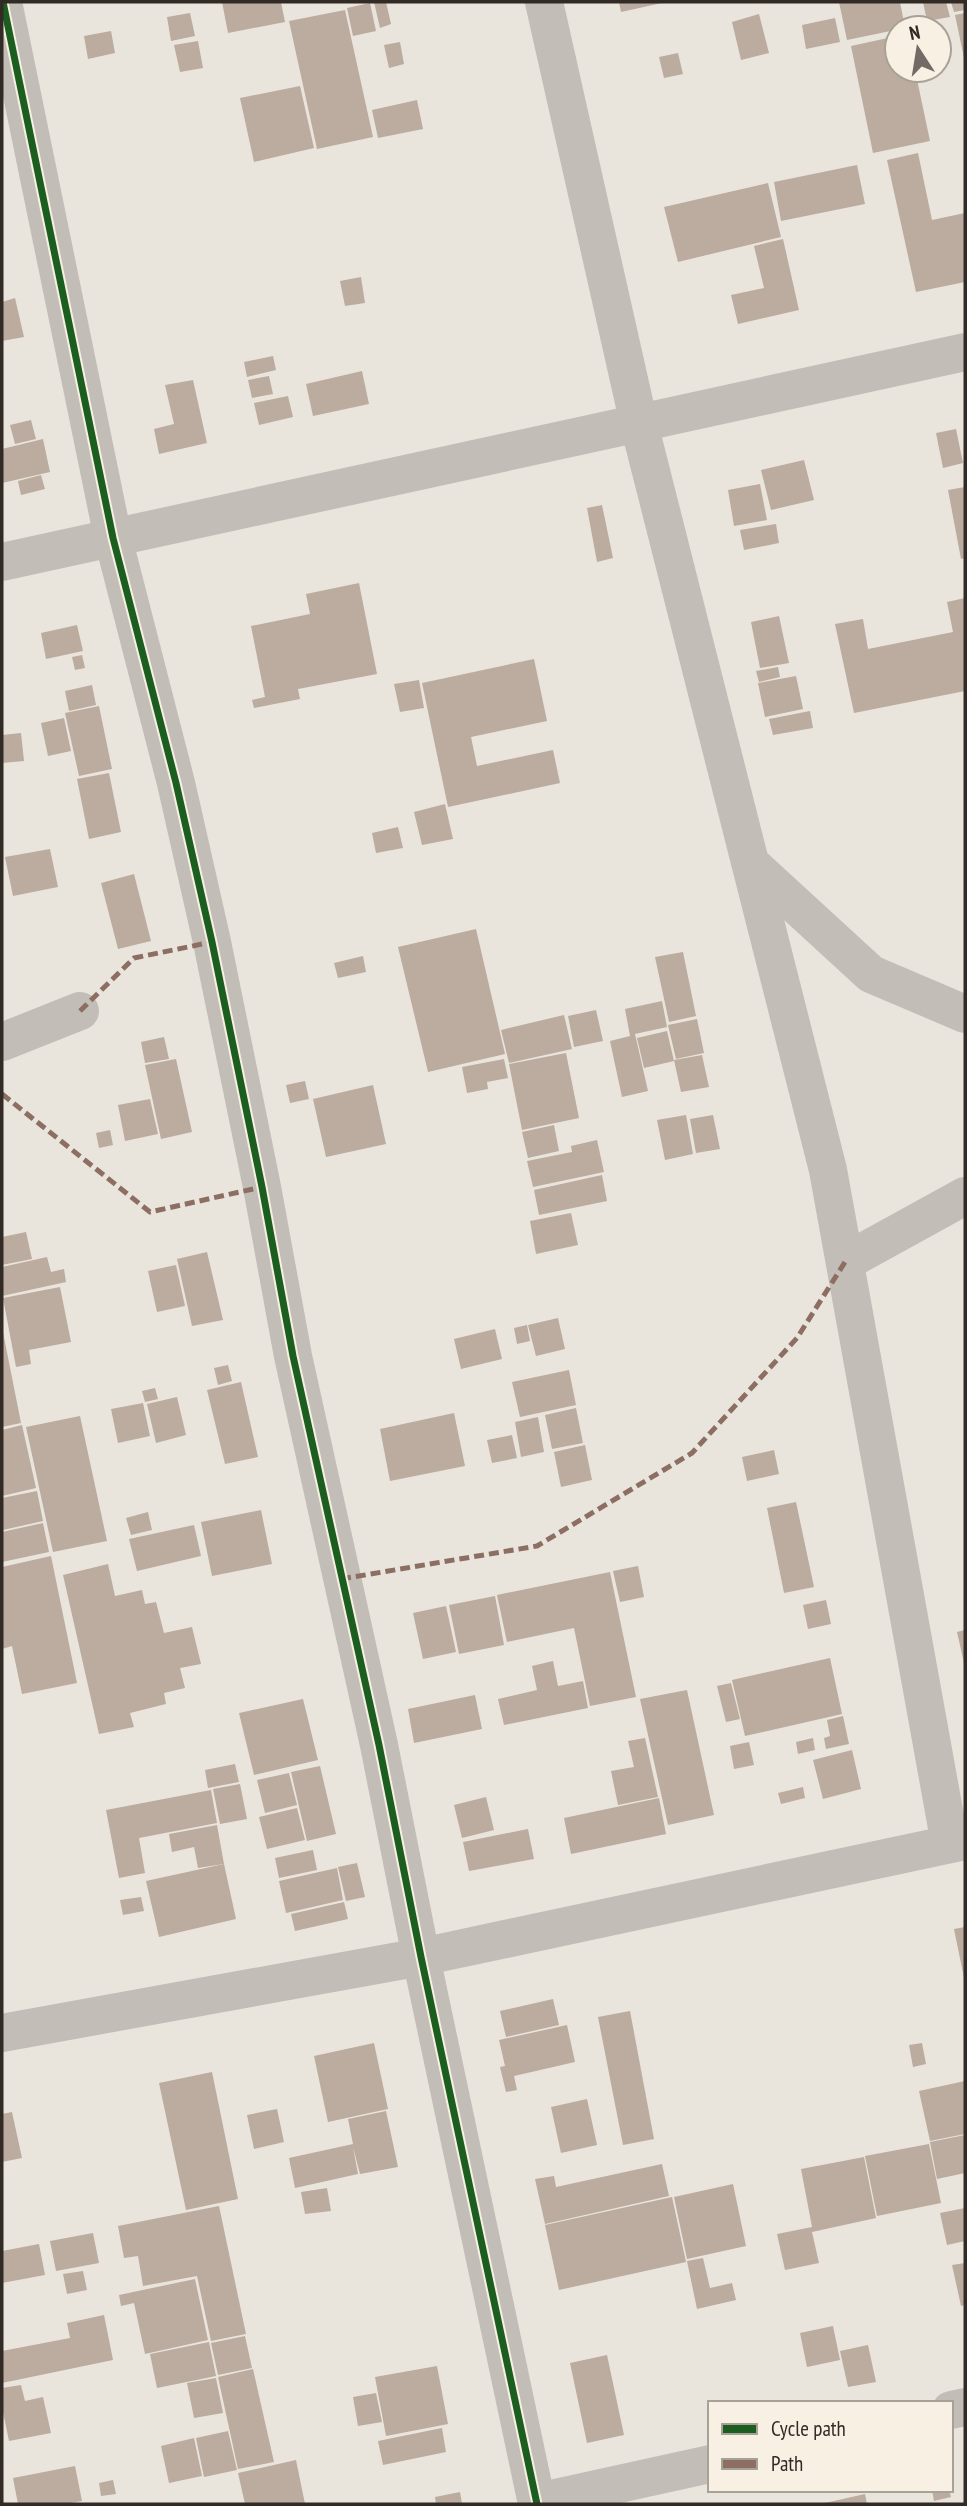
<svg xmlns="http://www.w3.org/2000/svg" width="967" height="2506" viewBox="0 0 967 2506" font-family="'PT Sans Narrow',sans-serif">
<rect width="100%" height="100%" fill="#e9e5dd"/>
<path fill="#bcab9f" d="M222 2H281L285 22 228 33Z
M374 2H386L391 24 380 28Z
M619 2H662V3L621 12Z
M839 2H900L905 28 847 40Z
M923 2H946L950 17 927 21Z
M951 2H965V10L954 12Z
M370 3 376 31 353 36 347 8Z
M345 10 373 137 317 149 289 21Z
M190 13 195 36 171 41 167 17Z
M965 13V58H964L955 15Z
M759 14 769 53 741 60 732 22Z
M835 18 840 42 806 49 802 25Z
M111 31 115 53 88 59 84 36Z
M897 36V70H915L930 141 873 153 851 46Z
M198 41 203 68 180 72 174 45Z
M400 42 404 64 389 68 384 45Z
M678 53 683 74 664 78 659 57Z
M300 86 314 148 254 162 240 98Z
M417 100 423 129 378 138 372 110Z
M918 153 932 220 965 213V282L916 292 887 160Z
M857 165 865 204 781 221 774 182Z
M768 183 781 237 678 262 664 207Z
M783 239 799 310 738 324 731 295 764 288 754 246Z
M361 277 365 303 345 306 340 281Z
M15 298 24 337 2 341V302Z
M273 356 276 370 247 377 244 362Z
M362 371 369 404 313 416 306 384Z
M269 376 273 394 252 398 248 380Z
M193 380 207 443 159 454 154 429 174 424 165 385Z
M288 396 293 417 259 425 254 403Z
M31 420 36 439 15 444 10 425Z
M956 429 963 463 943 468 936 433Z
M43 439 50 472 2 483V449Z
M804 460 814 500 771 510 761 470Z
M41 475 45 489 21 495 18 481Z
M760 484 767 520 734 526 728 490Z
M965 487V558L961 559 948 490Z
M602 505 613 558 597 562 587 508Z
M776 524 779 543 744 550 740 530Z
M359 583 377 674 298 689 300 699 254 708 252 700 265 697 251 626 310 614 306 594Z
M965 598V691L854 713 835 624 863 619 868 649 953 632 947 602Z
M779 616 789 663 760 668 751 622Z
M77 625 83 651 46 659 41 633Z
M82 655 85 668 75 670 72 657Z
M534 659 547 721 471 737 477 766 553 750 560 783 448 807 422 683Z
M778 667 780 677 759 682 756 671Z
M796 676 803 709 765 717 758 683Z
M419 680 424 708 400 712 394 684Z
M92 685 96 705 69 711 65 691Z
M99 706 112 769 79 776 65 713Z
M810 711 813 728 773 735 769 719Z
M64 718 71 751 48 756 41 723Z
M21 733 24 761 2 763V735Z
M109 773 121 832 89 839 77 779Z
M445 804 453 839 422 845 414 812Z
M398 827 403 848 376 853 372 833Z
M50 849 58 887 13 896 5 857Z
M134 874 151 941 118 949 101 883Z
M476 929 505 1054 428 1072 398 947Z
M683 952 696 1016 669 1022 655 957Z
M363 956 366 972 338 978 334 963Z
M662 1001 667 1027 635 1034 648 1091 622 1097 610 1041 630 1036 625 1009Z
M596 1010 603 1041 574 1047 568 1016Z
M564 1015 572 1049 509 1063 501 1030Z
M697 1019 704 1053 676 1059 668 1025Z
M667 1031 674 1061 644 1068 637 1038Z
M164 1037 169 1059 145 1063 141 1042Z
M566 1053 579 1118 522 1130 509 1064Z
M702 1055 709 1087 681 1092 674 1060Z
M176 1059 192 1132 161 1139 145 1065Z
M504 1059 508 1078 487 1082 488 1089 467 1093 462 1067Z
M305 1081 309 1099 290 1103 286 1085Z
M373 1085 386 1144 326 1157 313 1099Z
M150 1099 158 1134 125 1141 118 1105Z
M686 1115 693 1154 665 1160 657 1120Z
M713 1115 720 1149 696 1153 690 1119Z
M554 1125 559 1151 528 1158 522 1132Z
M110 1130 113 1145 99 1148 96 1133Z
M597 1140 604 1172 533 1187 527 1161 572 1152 571 1146Z
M602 1175 607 1201 539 1215 534 1190Z
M571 1213 578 1245 536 1254 530 1221Z
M26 1232 32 1259 2 1265V1237Z
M207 1252 223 1320 192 1326 177 1259Z
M47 1257 51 1272 64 1269 66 1282 2 1296V1267Z
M176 1265 185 1306 157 1312 148 1271Z
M60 1287 71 1342 29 1350 31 1364 16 1367 3 1298Z
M558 1318 565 1349 536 1356 528 1325Z
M527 1325 530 1341 517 1344 514 1328Z
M495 1329 502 1359 461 1369 454 1339Z
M3 1332 21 1423 2 1427V1333Z
M228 1365 232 1381 218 1385 214 1368Z
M569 1370 576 1405 520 1417 512 1382Z
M241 1382 258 1457 225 1464 207 1390Z
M155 1388 158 1399 145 1402 142 1391Z
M177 1397 186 1435 156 1443 147 1404Z
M143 1403 150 1436 118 1443 111 1409Z
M576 1408 583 1443 552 1449 545 1415Z
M454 1413 465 1466 390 1481 380 1429Z
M80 1416 107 1541 53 1552 26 1427Z
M538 1417 544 1452 521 1457 515 1422Z
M22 1425 36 1488 2 1496V1430Z
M512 1435 517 1458 492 1463 487 1440Z
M585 1445 592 1480 561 1487 554 1452Z
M774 1450 779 1474 747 1481 742 1457Z
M37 1491 43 1521 3 1530 2 1498Z
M796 1502 814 1587 784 1593 767 1508Z
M261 1510 272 1564 212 1576 201 1522Z
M148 1512 152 1530 131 1535 126 1518Z
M43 1523 49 1552 2 1562V1532Z
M194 1525 201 1556 137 1571 129 1539Z
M51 1556 77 1683 22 1694 12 1646 2 1649V1567Z
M108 1564 115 1596 142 1590 145 1604 156 1602 164 1633 192 1627 201 1664 180 1668 185 1688 164 1693 166 1704 130 1713 134 1727 99 1734 63 1575Z
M638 1566 644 1597 620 1602 613 1571Z
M610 1572 636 1697 590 1706 574 1628 507 1642 497 1595Z
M495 1596 504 1645 459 1654 449 1605Z
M826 1600 831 1624 808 1629 803 1605Z
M446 1606 456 1652 423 1659 413 1613Z
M965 1630V1663H964L957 1632Z
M830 1658 842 1714 745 1736 732 1680Z
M553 1661 558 1686 583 1681 588 1708 504 1725 498 1699 537 1690 532 1666Z
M731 1683 740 1719 726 1722 717 1686Z
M687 1690 714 1815 668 1825 640 1699Z
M475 1695 482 1729 414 1743 408 1709Z
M303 1699 318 1760 254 1775 239 1713Z
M843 1716 849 1744 826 1749 824 1738 830 1736 827 1720Z
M645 1738 658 1797 618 1805 611 1771 634 1767 628 1741Z
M813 1738 815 1750 798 1754 796 1742Z
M749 1742 754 1765 734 1769 730 1746Z
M852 1750 861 1789 823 1799 813 1760Z
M235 1764 239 1782 208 1788 205 1770Z
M320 1766 336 1834 307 1841 291 1772Z
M289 1773 297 1805 265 1813 257 1780Z
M240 1784 247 1819 220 1824 213 1789Z
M803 1787 805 1798 781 1804 778 1793Z
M211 1790 217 1823 139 1838 145 1873 119 1878 106 1810Z
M486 1797 494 1830 462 1838 454 1805Z
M659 1798 666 1834 571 1854 564 1818Z
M297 1808 305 1840 267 1849 259 1817Z
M217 1825 224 1864 198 1868 194 1847 172 1852 169 1834Z
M528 1829 534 1859 469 1871 463 1842Z
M313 1850 317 1870 279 1878 275 1858Z
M357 1863 365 1897 346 1901 338 1867Z
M224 1864 236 1919 159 1937 146 1881Z
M337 1868 343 1900 286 1913 279 1881Z
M141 1897 144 1911 123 1915 120 1900Z
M344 1902 348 1919 295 1931 291 1914Z
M965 1927V1978H964L954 1929Z
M553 1999 559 2025 506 2037 500 2011Z
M630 2011 654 2139 623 2145 598 2017Z
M567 2025 575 2062 514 2076 517 2090 506 2092 500 2067 505 2066 499 2040Z
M374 2043 388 2109 328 2122 314 2056Z
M922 2043 926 2064 913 2067 909 2045Z
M212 2072 238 2199 186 2210 159 2083Z
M965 2081V2134L930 2141 919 2091Z
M587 2099 597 2145 561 2153 551 2107Z
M277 2109 284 2142 254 2149 247 2115Z
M386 2111 398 2167 360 2174 353 2147 358 2174 295 2188 289 2158 353 2144 348 2119Z
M12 2112 22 2158 2 2162V2114Z
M965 2135V2173L937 2179 930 2142Z
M929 2144 941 2203 877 2216 865 2156Z
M864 2157 876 2218 812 2232 819 2263 785 2270 777 2234 812 2227 801 2169Z
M662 2164 669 2196 545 2224 535 2179 554 2176 556 2187Z
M733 2184 746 2246 687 2259 674 2197Z
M327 2188 331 2211 305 2214 301 2192Z
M672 2197 686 2262 559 2290 545 2225Z
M219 2206 246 2334 211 2341 197 2276 143 2286 138 2256 124 2258 118 2226Z
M965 2208V2241L947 2245 940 2213Z
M93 2233 99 2263 56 2271 50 2241Z
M39 2244 45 2275 2 2283V2251Z
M703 2258 710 2288 732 2283 736 2300 697 2309 687 2261Z
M965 2263V2305L961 2306 952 2265Z
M83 2271 87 2290 67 2294 63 2274Z
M195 2279 208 2340 145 2354 134 2303 121 2306 119 2295Z
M104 2315 113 2360 2 2383V2351L70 2338 67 2323Z
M833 2326 840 2360 807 2367 800 2333Z
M245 2336 252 2368 218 2375 211 2343Z
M209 2342 216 2376 157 2388 150 2354Z
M868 2345 876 2382 848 2387 840 2351Z
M607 2355 624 2435 587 2443 570 2363Z
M437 2366 448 2424 386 2436 375 2377Z
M253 2369 274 2462 238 2469 218 2377Z
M216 2378 223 2413 194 2418 187 2383Z
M21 2385 25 2401 43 2397 51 2433 9 2441 2 2407V2388Z
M376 2393 382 2422 358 2426 353 2397Z
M442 2428 446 2452 383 2465 378 2441Z
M228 2431 237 2470 204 2477 196 2438Z
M194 2438 202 2476 169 2483 161 2446Z
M296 2460 305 2504H245L238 2473Z
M75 2466 82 2501 65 2504H18L13 2478Z
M113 2480 116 2494 101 2496 99 2483Z
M932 2490H949L951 2497 934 2501Z
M460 2492 462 2504H436L435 2497Z
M865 2494 867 2504H825V2503Z"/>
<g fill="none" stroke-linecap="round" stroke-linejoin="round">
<path stroke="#c2bdb7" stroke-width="38" d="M3 2 113 538 176 783 212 942 262 1187 293 1356 379 1745 421 1957 537 2504
M544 2 639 424 828 1170 950 1844
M2 562 965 352
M750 863 871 974 965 1014
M2 1042 80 1011
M845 1262 965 1196
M2 2033 421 1957 965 1841
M951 2410 965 2407
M537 2502 710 2464"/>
<path stroke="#8d6e63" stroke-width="5" stroke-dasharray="10 5" stroke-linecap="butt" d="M80 1011 134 958 212 942
M2 1094 150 1212 262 1187
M341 1579 537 1546 692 1453 797 1338 845 1262"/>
<g stroke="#f7f0e3" stroke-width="11">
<path id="cycleway" d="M3 2 113 538 176 783 212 942 262 1187 293 1356 379 1745 421 1957 537 2504"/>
</g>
<use href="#cycleway" stroke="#1b5e20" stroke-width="7"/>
</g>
<rect width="967" height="2506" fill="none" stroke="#322a25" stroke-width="7"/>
<rect x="708" y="2401" width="245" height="91" fill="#f7f0e3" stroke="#a8a197" stroke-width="2"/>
<rect x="722" y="2424" width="35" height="10" fill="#1b5e20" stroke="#a8a197" stroke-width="2"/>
<text x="771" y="2436" font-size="21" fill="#322a25">Cycle path</text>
<rect x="722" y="2459" width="35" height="10" fill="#8d6e63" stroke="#a8a197" stroke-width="2"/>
<text x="771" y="2471" font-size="21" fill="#322a25">Path</text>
<g transform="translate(918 49) rotate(348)"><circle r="33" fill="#f7f0e3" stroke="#a8a197" stroke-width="2"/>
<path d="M0-5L12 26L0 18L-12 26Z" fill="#726b65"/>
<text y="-10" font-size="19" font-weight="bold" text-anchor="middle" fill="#322a25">N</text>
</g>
</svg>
